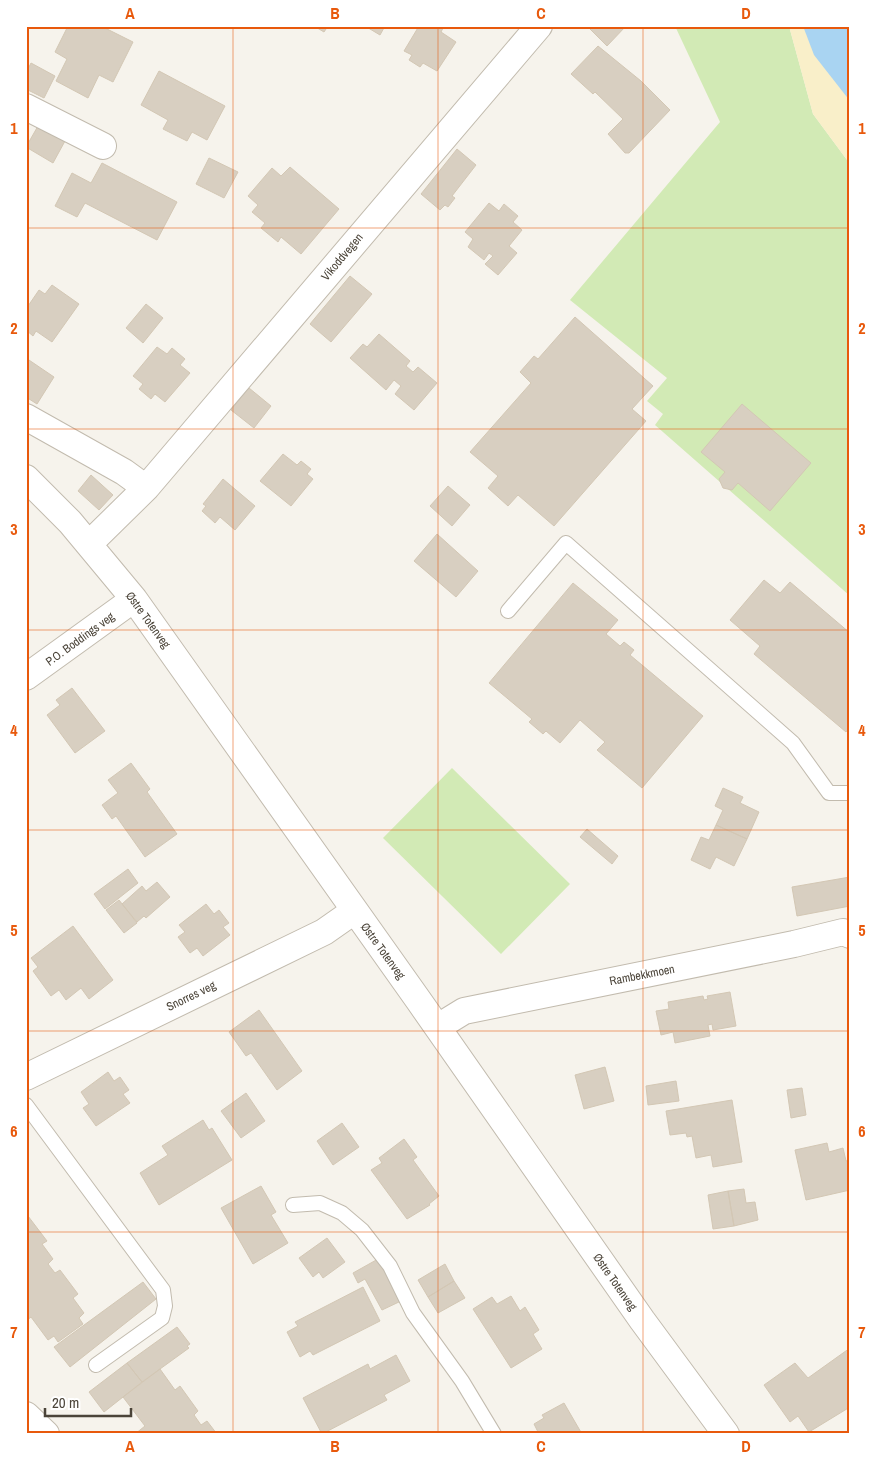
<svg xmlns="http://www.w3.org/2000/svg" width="876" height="1460" viewBox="0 0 876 1460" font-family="'Archivo Narrow',sans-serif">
<rect width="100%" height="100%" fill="#f6f3ec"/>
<path fill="#d2eab5" d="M675 26H789L813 114 850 164V596L655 425 663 414 647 401 667 378 570 300 720 122Z
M452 768 570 884 501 954 383 838Z"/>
<path fill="#f9efc9" d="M789 26H823L850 72V164L813 114Z"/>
<path fill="#a9d4f2" d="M803 26H850V101L814 55Z"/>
<path fill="#d8cfc1" stroke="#d3c7b4" d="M68 26H101L133 42 113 82 99 75 88 98 56 81 67 59 55 52Z
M314 26H328L324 32Z
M365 26H385L380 35Z
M419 26H444L441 32 456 42 437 71 423 63 420 67 409 60 412 55 404 51Z
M587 26H626L607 46Z
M598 46 641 81 670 110 629 153H625L608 134 623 119 595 92 593 94 571 74Z
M31 63 55 76 44 98 26 89V73Z
M159 71 225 106 207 140 192 132 187 141 163 129 168 120 141 105Z
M38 126 65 141 53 163 26 147Z
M457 149 476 165 452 196 455 198 448 207 445 205 440 210 421 194Z
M209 158 238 172 224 198 196 184Z
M102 163 177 202 157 240 85 203 77 217 55 206 72 173 91 183Z
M290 167 339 209 301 254 281 237 278 242 261 228 265 223 252 212 258 205 248 196 272 168 281 176Z
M489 203 499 211 504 204 518 216 513 222 522 230 509 246 517 253 498 275 485 264 493 256 489 253 484 260 468 247 473 239 465 232Z
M350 276 372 294 331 342 310 324Z
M52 285 79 304 52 342 36 331 33 336 26 330V309L39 290 45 294Z
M146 304 163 318 143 343 126 328Z
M575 317 653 386 632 409 646 421 554 526 518 495 508 506 488 488 498 476 470 452 531 383 520 372 534 356 538 359Z
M379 334 410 361 406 366 413 372 418 367 437 383 414 410 395 394 401 386 394 380 386 390 350 358 363 344 367 347Z
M157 347 167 354 172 348 185 359 180 365 190 373 165 402 155 394 151 399 139 389 143 384 133 376Z
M26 358 54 377 37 404 26 397Z
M249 388 271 406 254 428 231 410Z
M742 404 811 463 770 511 738 483 732 490 723 488 719 479 725 472 701 452Z
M283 454 297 465 301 461 311 469 307 474 313 479 291 506 260 481Z
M91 475 113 495 99 510 78 491Z
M223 479 255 506 235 530 220 517 215 523 202 511 206 506 203 504Z
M448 486 470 505 452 526 430 506Z
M437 534 478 571 456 597 414 561Z
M764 580 780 593 790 582 850 633V727L846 732 754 654 760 646 730 620Z
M573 583 618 620 606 634 620 646 624 642 634 650 630 655 703 716 642 788 597 750 605 742 580 720 560 743 546 731 543 734 529 722 532 719 489 683Z
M72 688 105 731 75 753 47 715 60 705 56 700Z
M131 763 150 789 147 792 177 834 145 857 116 816 112 819 102 805 118 793 108 780Z
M723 788 743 797 740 803 759 812 747 839 716 825 723 810 715 806Z
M716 825 747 839 734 866 716 857 710 869 691 860 701 837 709 840Z
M587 829 618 856 612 864 580 837Z
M128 869 138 883 105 909 94 894Z
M850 877V906L797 916 792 887Z
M157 882 170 897 146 918 144 916 137 922 122 904 142 886 146 891Z
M119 900 137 923 124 933 106 910Z
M206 904 214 914 219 910 229 923 223 927 230 935 203 956 197 948 190 953 178 937 185 932 179 925Z
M73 926 113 980 89 999 81 988 66 1000 59 990 51 996 33 971 38 967 31 958Z
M730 992 736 1026 713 1030 712 1024 708 1025 710 1036 675 1043 673 1032 661 1035 656 1011 669 1009 668 1002 703 996 704 1000 708 999 707 996Z
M259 1010 302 1071 277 1090 251 1053 246 1056 229 1032Z
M605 1067 614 1101 584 1109 575 1075Z
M108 1072 114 1081 120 1077 129 1090 123 1094 130 1103 96 1126 83 1108 89 1104 81 1092Z
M676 1081 679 1101 648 1105 646 1086Z
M802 1088 806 1115 791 1118 787 1090Z
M246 1093 265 1121 241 1138 221 1111Z
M732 1100 742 1162 713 1167 711 1155 696 1158 692 1136 687 1137 686 1133 670 1135 666 1111Z
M203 1120 209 1130 212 1128 232 1160 159 1205 140 1173 168 1155 162 1146Z
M342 1123 359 1147 333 1165 317 1141Z
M404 1139 417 1157 413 1160 439 1196 429 1204 430 1205 407 1219 371 1170 382 1163 379 1158Z
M827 1143 829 1152 843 1148 846 1161 850 1160V1190L806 1200 795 1150Z
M261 1186 276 1212 271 1215 288 1243 253 1264 221 1208Z
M744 1189 746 1203 755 1202 758 1220 734 1226 728 1191Z
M728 1191 734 1226 713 1229 708 1195Z
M28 1216 47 1241 42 1244 53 1259 48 1264 55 1273 60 1270 78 1294 73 1298 84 1313 79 1318 83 1324 58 1342 54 1336 48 1340 31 1317 26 1321Z
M327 1238 345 1262 323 1278 319 1272 313 1277 299 1258Z
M378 1259 401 1301 382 1310 365 1279 358 1283 353 1273Z
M445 1264 454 1281 428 1297 418 1280Z
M454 1281 465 1298 438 1313 428 1297Z
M143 1282 156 1299 70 1367 54 1347Z
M363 1287 380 1321 313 1355 310 1351 300 1357 287 1332 298 1326 295 1322Z
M511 1296 520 1311 525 1307 539 1330 533 1334 542 1349 511 1368 473 1309 492 1297 497 1304Z
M177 1327 190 1344 187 1346 189 1348 142 1382 127 1363Z
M850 1348V1407L809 1432 798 1416 790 1422 764 1385 795 1363 808 1378Z
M396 1355 410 1381 384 1395 387 1400 322 1434 303 1398 368 1364 370 1369Z
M127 1363 142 1382 104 1412 89 1392Z
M160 1369 175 1390 180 1386 198 1411 194 1415 201 1425 207 1421 217 1434H135L145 1426 123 1397Z
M564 1403 582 1434H539L534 1424 544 1418 542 1415Z"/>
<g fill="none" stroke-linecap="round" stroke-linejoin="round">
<g stroke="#c2bbae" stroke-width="16">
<path id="service" d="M508 611 566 543 793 743 829 793H850
M26 1105 163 1290 165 1306 162 1318 96 1365
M293 1205 320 1203 342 1213 362 1230 390 1266 413 1313 462 1381 494 1434"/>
</g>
<g stroke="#c2bbae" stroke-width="28">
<path id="minor" d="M26 107 103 146
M26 417 124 472 146 488 89 544
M26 478 70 522 134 599 419 1001 642 1320 726 1434
M146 488 539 26
M26 677 134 599
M438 1027 464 1011 794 944 843 932 850 935
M26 1077 324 932 354 911
M26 1415 46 1434"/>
</g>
<use href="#service" stroke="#fff" stroke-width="14"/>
<use href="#minor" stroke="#fff" stroke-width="26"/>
</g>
<path fill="none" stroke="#e8590c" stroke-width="1" stroke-opacity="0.55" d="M233 26V1434M438 26V1434M643 26V1434M26 228H850M26 429H850M26 630H850M26 830H850M26 1031H850M26 1232H850"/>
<g text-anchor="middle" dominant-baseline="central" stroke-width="4" stroke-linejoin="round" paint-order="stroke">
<g font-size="12" fill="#4b4439" stroke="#fff">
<text transform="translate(342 257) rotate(-50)">Vikoddvegen</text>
<text transform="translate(148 620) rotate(54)">Østre Totenveg</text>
<text transform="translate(80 639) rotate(-36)">P.O. Boddings veg</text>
<text transform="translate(383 951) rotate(54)">Østre Totenveg</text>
<text transform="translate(642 975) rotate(-11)">Rambekkmoen</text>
<text transform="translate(191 996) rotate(-26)">Snorres veg</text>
<text transform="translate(615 1282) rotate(55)">Østre Totenveg</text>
</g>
</g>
<rect width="876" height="1460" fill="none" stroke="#ffffff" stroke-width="55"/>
<path d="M45 1408v8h86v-8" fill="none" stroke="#4b4439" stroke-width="2.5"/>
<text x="52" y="1408" font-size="15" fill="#4b4439" stroke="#ffffff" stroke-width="4" paint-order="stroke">20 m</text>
<rect x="28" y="28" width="820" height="1404" fill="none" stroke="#e8590c" stroke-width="2"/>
<g font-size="16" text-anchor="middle" font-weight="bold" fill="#e8590c">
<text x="130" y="19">A</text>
<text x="335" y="19">B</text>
<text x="541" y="19">C</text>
<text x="746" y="19">D</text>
<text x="14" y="134">1</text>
<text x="862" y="134">1</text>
<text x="14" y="334">2</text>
<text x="862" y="334">2</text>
<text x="14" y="535">3</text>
<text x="862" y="535">3</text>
<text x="14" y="736">4</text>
<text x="862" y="736">4</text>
<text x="14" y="936">5</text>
<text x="862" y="936">5</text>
<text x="14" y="1137">6</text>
<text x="862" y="1137">6</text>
<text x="14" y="1338">7</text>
<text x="862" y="1338">7</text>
<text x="130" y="1452">A</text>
<text x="335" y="1452">B</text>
<text x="541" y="1452">C</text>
<text x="746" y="1452">D</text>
</g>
</svg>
